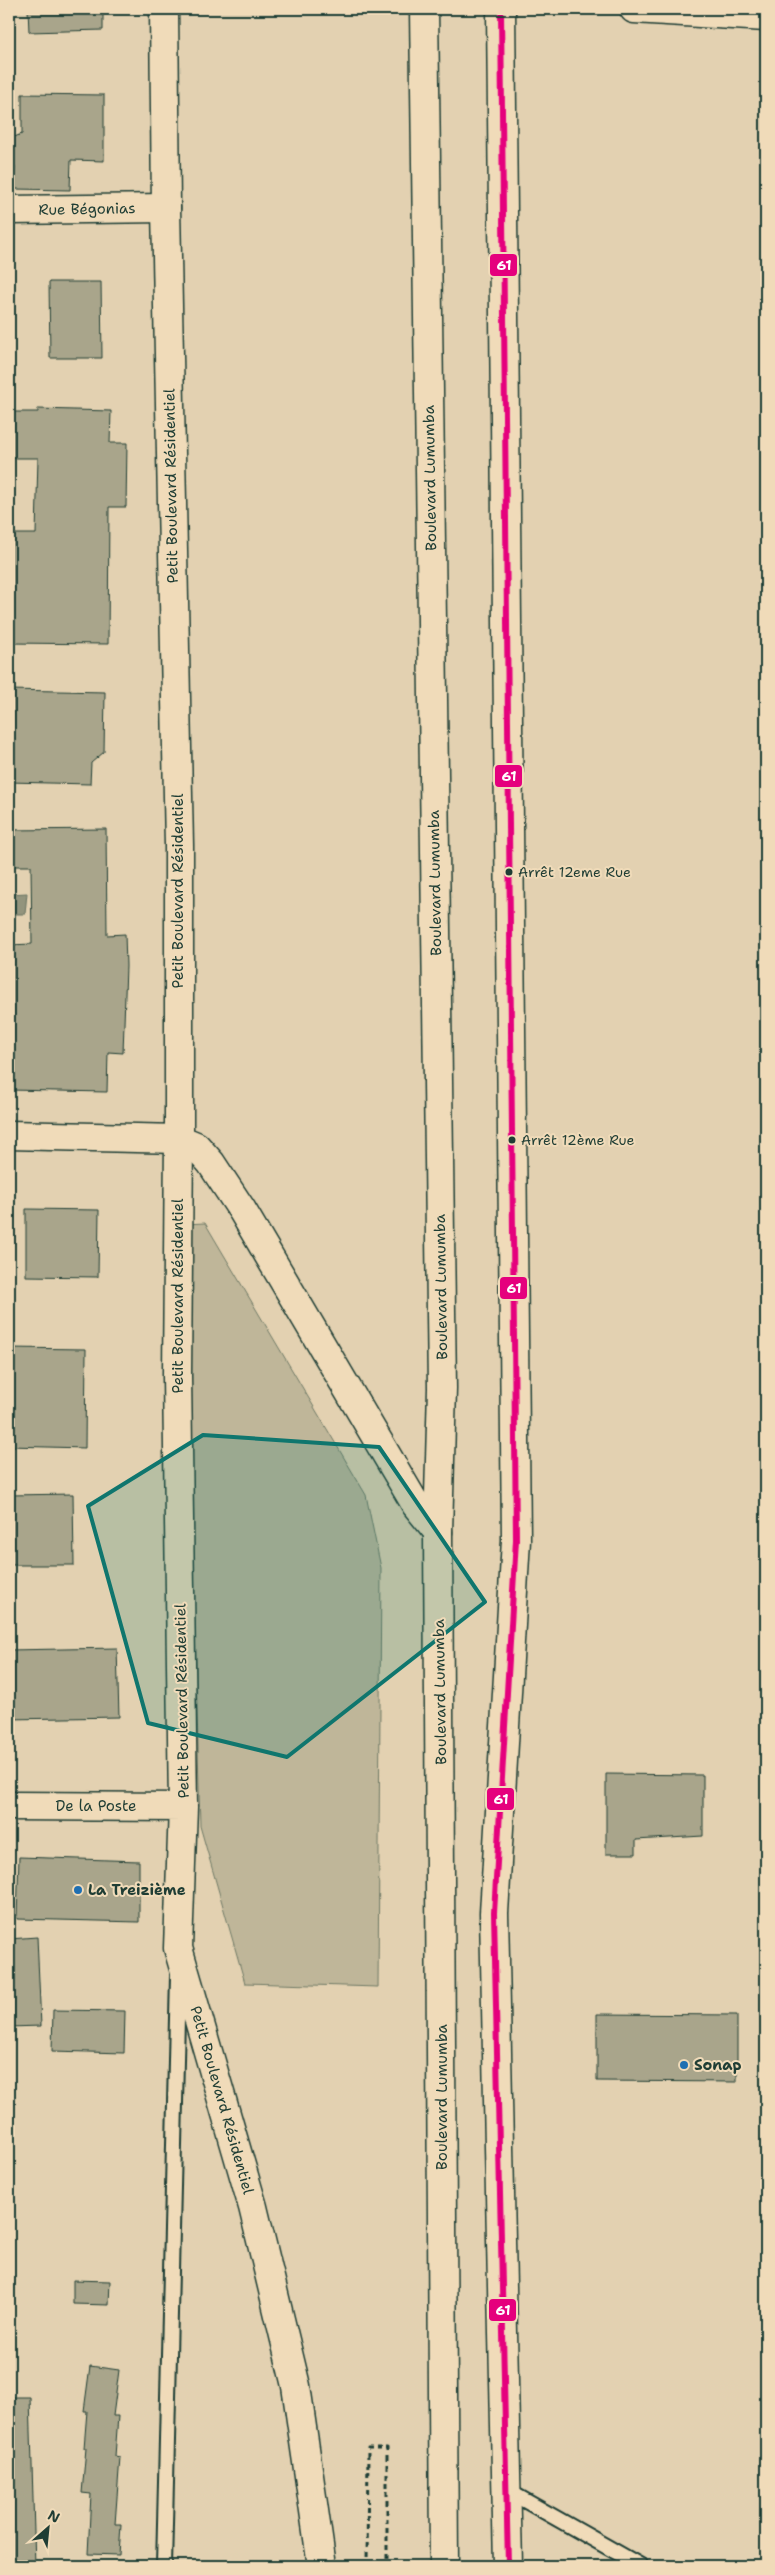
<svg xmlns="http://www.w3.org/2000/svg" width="775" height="2575" viewBox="0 0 775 2575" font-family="'Shantell Sans',sans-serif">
<rect width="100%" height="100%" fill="#e3d1b1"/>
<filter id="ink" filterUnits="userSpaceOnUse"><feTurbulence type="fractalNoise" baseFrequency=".02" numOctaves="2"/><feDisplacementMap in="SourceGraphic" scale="10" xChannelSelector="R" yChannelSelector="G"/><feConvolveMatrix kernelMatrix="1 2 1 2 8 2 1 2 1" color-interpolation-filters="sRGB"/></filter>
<g filter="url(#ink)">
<path fill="#bfb699" stroke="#6f7a66" d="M205 1223 366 1495 381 1568 378 1987 245 1983 200 1826 185 1224Z"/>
<path fill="#93947d" stroke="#657160" d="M27 893 25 914H9V894Z"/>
<path fill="#a9a58b" stroke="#1f3d34" d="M28 9H103V30L29 32Z
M22 94 104 95V161L71 160 70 190 14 189 15 166H9V139L22 134Z
M49 282H101L102 358H50Z
M38 409 111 411 110 443H127L126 507H109L108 644 9 643V534H36L38 458H9V412H38Z
M9 690 105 692 104 752 91 763 90 784 9 782Z
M106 829 107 935 125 934 126 966 123 1053 108 1052 107 1092 9 1090V945L32 944 31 866H9V830Z
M26 1209 99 1210 98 1277 26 1276Z
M9 1348 86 1349 85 1448 9 1446Z
M73 1494 74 1565H9V1495Z
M117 1648 119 1717 9 1719V1650Z
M606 1774 703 1775V1836L636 1840V1854H606Z
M19 1857 139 1861V1922L17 1919Z
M37 1937 41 2026 9 2027V1939Z
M53 2010 125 2011 124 2053 52 2051Z
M597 2014 737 2015V2082L597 2081Z
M73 2280 110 2281 109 2305 73 2304Z
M90 2366 119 2370 113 2416H118L115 2456 120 2457 115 2524H121L119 2555 88 2554 91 2494 82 2493 86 2448H84L87 2411H84Z
M9 2397H30L35 2566H9Z"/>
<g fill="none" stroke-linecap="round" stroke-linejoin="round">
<g stroke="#1f3d34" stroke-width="18">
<path id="lane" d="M508 2491 641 2566
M164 2566 178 1976"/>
</g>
<g stroke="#1f3d34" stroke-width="31">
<path id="street" d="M634 9 766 17
M9 210 166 208
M179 1139 177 1376 183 1807 178 1948 253 2207 296 2386 322 2566
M9 1806 183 1807"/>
</g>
<g stroke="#1f3d34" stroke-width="31">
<path id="secondary" d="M164 9 166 208 179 846V1139
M9 1135 179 1139 196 1146 211 1163 242 1210 416 1505 438 1532"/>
</g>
<g stroke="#1f3d34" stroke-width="31">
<path id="highway" d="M424 9 442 1388 438 1532 444 2566
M501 9 516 1540 494 1913 508 2566"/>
</g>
<path stroke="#1f3d34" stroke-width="3" stroke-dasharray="5 4" stroke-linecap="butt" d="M367 2566 368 2448H387V2566"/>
<use href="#lane" stroke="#f0dbb9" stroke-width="14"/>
<use href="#street" stroke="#f0dbb9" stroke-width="28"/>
<use href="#secondary" stroke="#f0dbb9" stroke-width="28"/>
<use href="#highway" stroke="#f0dbb9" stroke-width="28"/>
<g stroke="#f0dbb9" stroke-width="10">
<path id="bus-1" d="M501 9 516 1540 494 1913 508 2566"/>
</g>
<use href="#bus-1" stroke="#e5007d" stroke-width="6"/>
</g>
</g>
<path fill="#0f766e" fill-opacity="0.2" stroke="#0f766e" stroke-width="4" stroke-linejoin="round" d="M203 1435 379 1447 485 1602 287 1757 148 1723 88 1506Z"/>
<g fill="#1f3d34" stroke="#f0dbb9" stroke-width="2">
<circle cx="509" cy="872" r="4.5"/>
<circle cx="512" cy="1140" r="4.5"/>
</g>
<g fill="#1f6fb2" stroke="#f0dbb9" stroke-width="2">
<circle cx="78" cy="1890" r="5"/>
<circle cx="684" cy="2065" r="5"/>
</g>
<g text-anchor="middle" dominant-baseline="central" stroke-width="4" stroke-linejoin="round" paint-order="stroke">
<g font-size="14" fill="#1f3d34" stroke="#f0dbb9" text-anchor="start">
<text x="518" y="872">Arrêt 12eme Rue</text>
<text x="521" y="1140">Arrêt 12ème Rue</text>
</g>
<g font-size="15" fill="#1f3d34" stroke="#f0dbb9">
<text transform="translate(87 209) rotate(-1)">Rue Bégonias</text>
<text transform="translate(430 478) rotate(-91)">Boulevard Lumumba</text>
<text transform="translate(171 486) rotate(-91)">Petit Boulevard Résidentiel</text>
<text transform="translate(435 883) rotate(-91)">Boulevard Lumumba</text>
<text transform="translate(178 891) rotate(-90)">Petit Boulevard Résidentiel</text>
<text transform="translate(441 1287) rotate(-91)">Boulevard Lumumba</text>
<text transform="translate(178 1296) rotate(-90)">Petit Boulevard Résidentiel</text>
<text transform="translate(440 1692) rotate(-91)">Boulevard Lumumba</text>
<text transform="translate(182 1701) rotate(-91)">Petit Boulevard Résidentiel</text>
<text x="96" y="1806">De la Poste</text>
<text transform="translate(442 2097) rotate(-90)">Boulevard Lumumba</text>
<text transform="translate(222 2100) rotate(74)">Petit Boulevard Résidentiel</text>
</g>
<g font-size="15" font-weight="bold" fill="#1f3d34" stroke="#f0dbb9" text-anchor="start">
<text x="88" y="1890">La Treizième</text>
<text x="694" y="2065">Sonap</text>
</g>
</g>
<g stroke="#f0dbb9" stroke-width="2">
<rect x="489" y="253" width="29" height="24" rx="5" fill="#e5007d"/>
<rect x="494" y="764" width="29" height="24" rx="5" fill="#e5007d"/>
<rect x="499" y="1276" width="29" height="24" rx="5" fill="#e5007d"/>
<rect x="486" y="1787" width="29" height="24" rx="5" fill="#e5007d"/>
<rect x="488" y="2298" width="29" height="24" rx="5" fill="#e5007d"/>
</g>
<g font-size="14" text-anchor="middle" font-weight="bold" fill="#fff">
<text x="504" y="270">61</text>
<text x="509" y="781">61</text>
<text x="514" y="1293">61</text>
<text x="501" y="1804">61</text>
<text x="503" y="2315">61</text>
</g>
<rect width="775" height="2575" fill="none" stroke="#f0dbb9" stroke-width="30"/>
<rect x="15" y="15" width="745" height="2545" fill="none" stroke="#1f3d34" stroke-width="2" filter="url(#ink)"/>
<g transform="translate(48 2528) rotate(27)" stroke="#f0dbb9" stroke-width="4" paint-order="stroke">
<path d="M0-4L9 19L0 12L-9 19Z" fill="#1f3d34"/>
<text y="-8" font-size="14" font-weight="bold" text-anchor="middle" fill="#1f3d34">N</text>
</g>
</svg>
